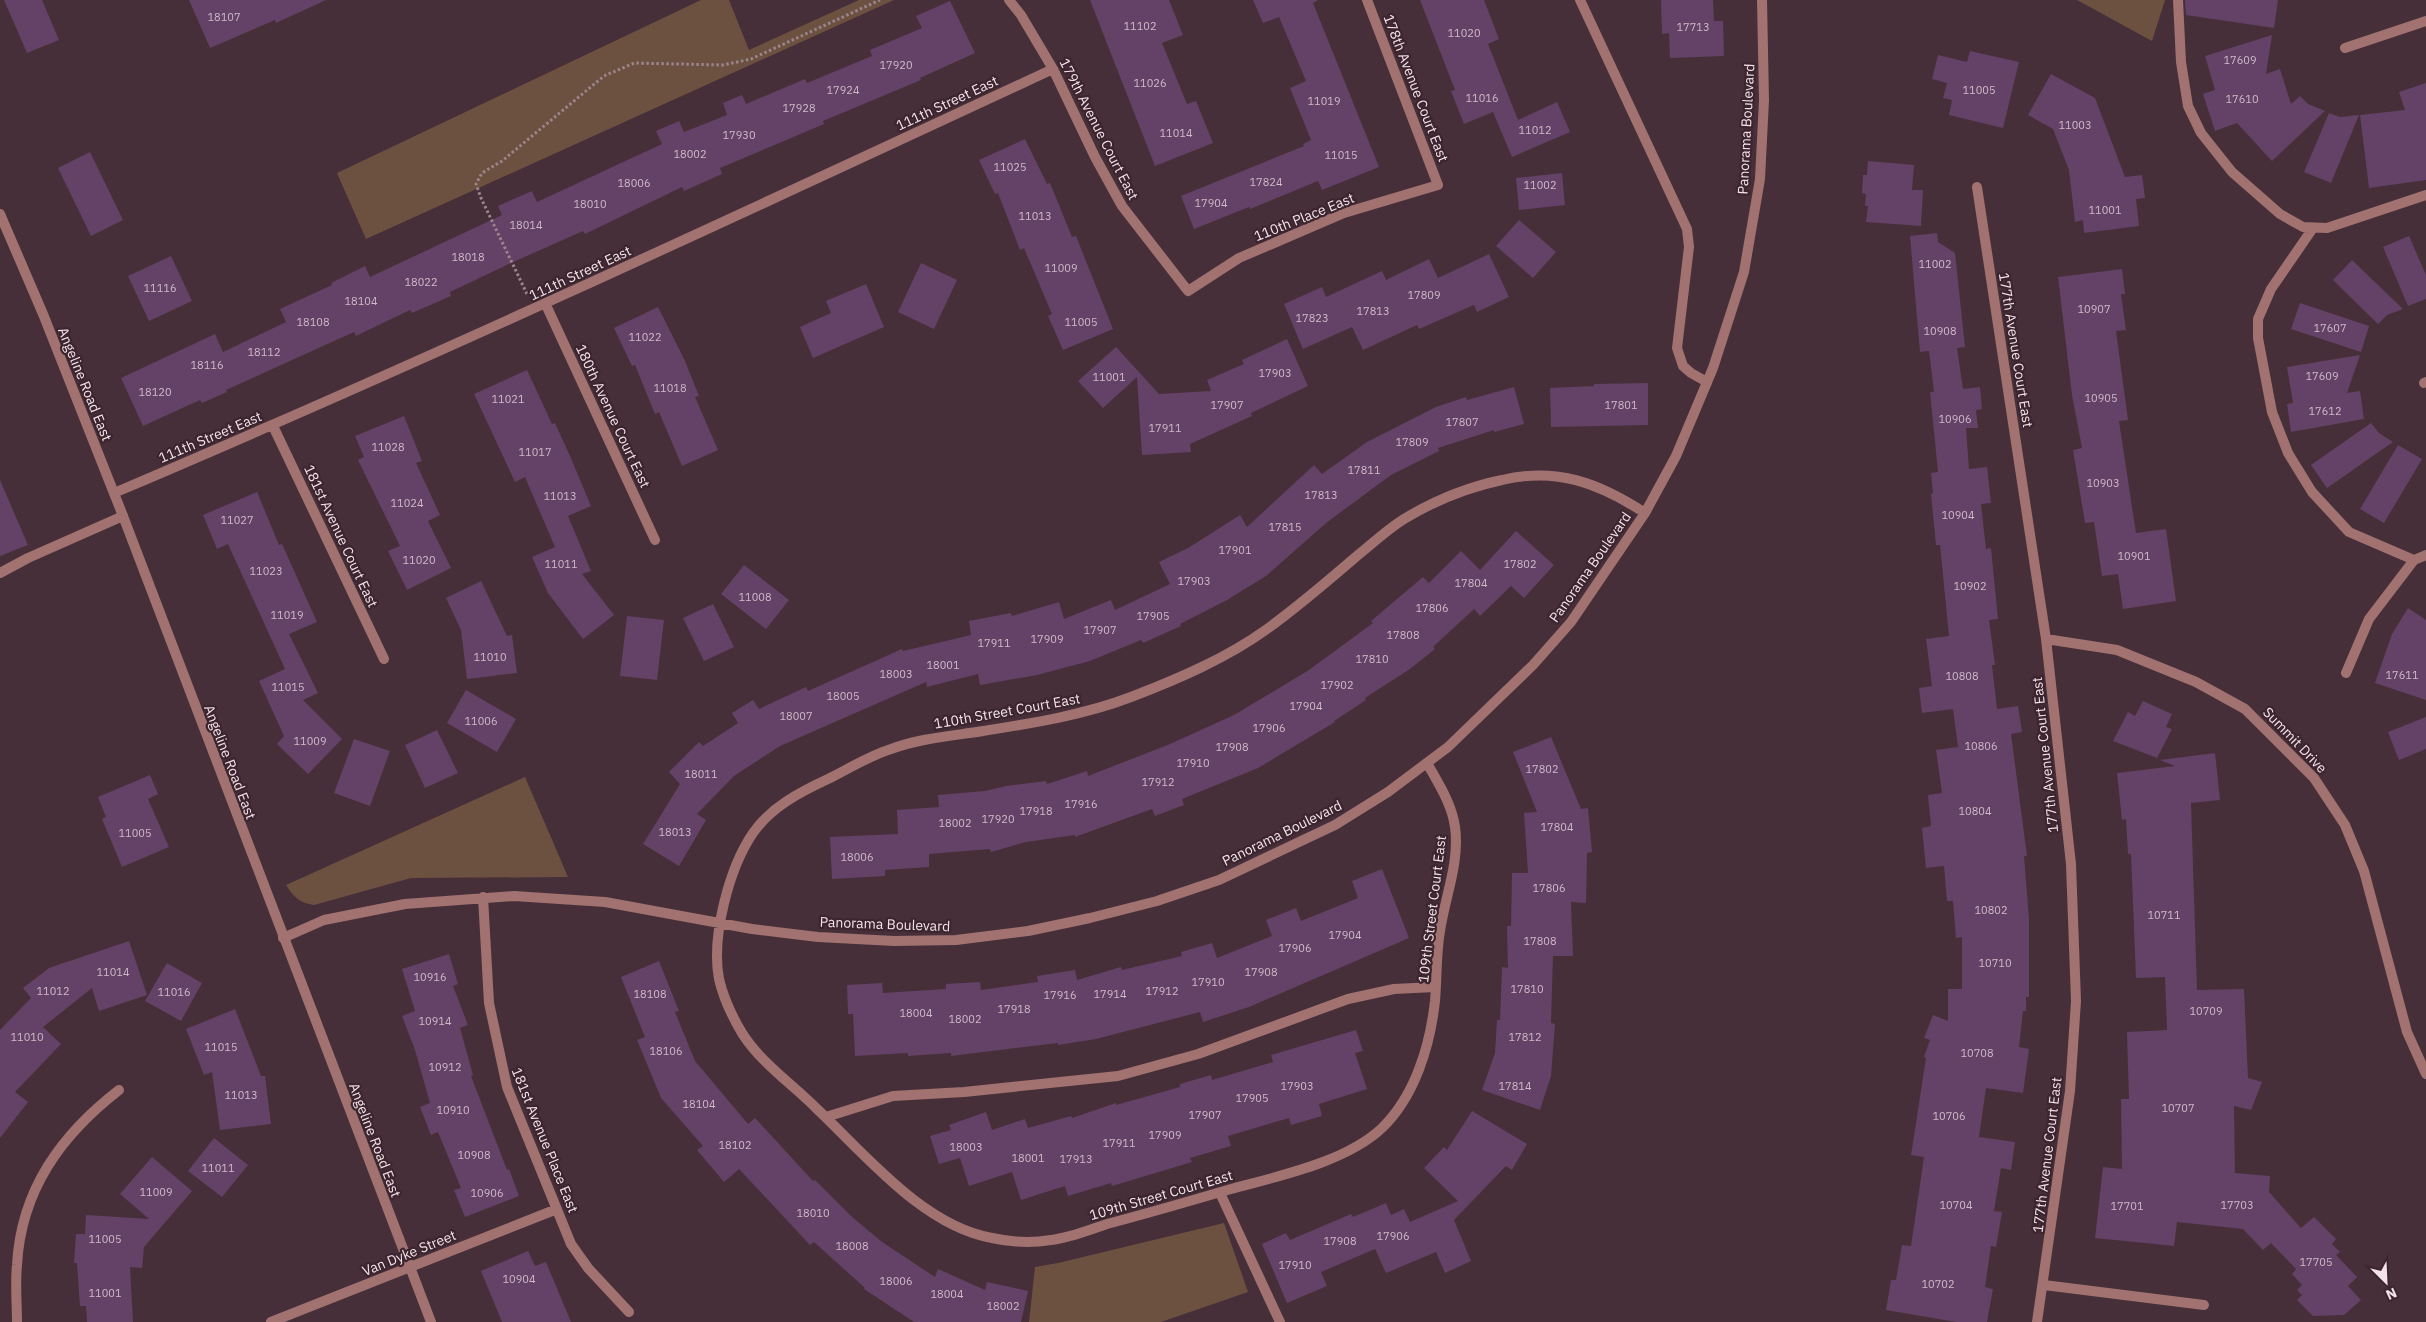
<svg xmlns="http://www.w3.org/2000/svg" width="2426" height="1322" viewBox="0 0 2426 1322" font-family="'IBM Plex Sans',sans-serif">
<rect width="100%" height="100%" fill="#472f39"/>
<path fill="#6c5040" d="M701 0H729L749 50 859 0H894L366 239 337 173Z
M2077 0H2165L2152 41Z
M525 777 568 877 411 878 314 905C299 903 294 897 286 885Z
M1224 1223 1248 1292 1161 1322H1029L1035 1267 1058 1263Z"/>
<path fill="#644166" d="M4 0H42L59 40 27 53Z
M189 0H326L276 23 275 20 210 48Z
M1090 0H1169L1183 35 1162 43 1187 104 1196 101 1213 143 1155 166Z
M1253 0H1318L1313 3 1379 167 1322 190 1318 181 1250 209 1249 207 1194 229 1181 196 1304 146 1303 144 1311 140 1290 88 1306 81 1279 17 1263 23Z
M1420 0H1484L1499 39 1488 44 1518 120 1557 102 1570 132 1512 157 1493 112 1464 124 1451 91 1455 90Z
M1661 0H1713L1714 21H1723L1724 56 1670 58 1669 33 1662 34Z
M2185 0H2278L2274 28 2186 15Z
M950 1 975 53 920 78 921 80 823 121 824 124 720 168 722 174 684 191 682 187 585 234 583 231 511 263 450 292 451 296 412 313 410 310 356 336 354 332 226 390 227 392 202 403 200 400 143 426 121 378 215 334 223 352 286 322 280 309 332 285 331 283 365 266 370 277 502 215 498 206 532 191 537 202 662 144 656 131 679 121 684 132 727 115 723 103 742 95 746 104 805 79 807 83 872 56 870 50 922 28 916 16Z
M2272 35 2266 74 2280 69 2291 104 2300 96 2308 104 2325 111 2272 161 2237 123 2215 131 2203 94 2215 90 2205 56Z
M1970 51 2019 62 2003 128 1949 115 1952 100 1943 98 1947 83 1932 79 1938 55 1967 62Z
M2051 74 2095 98 2125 177 2142 175 2145 198 2136 199 2139 226 2084 233 2083 220 2075 222 2069 170 2053 129 2028 115Z
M2426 83V180L2369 188 2360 115 2405 110 2399 92Z
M2329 113 2340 117 2359 115 2331 183 2304 172Z
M1025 139 1047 184 1050 183 1072 237 1076 236 1113 329 1063 350 1048 316 1052 314 1024 248 1020 250 998 193 995 194 979 160Z
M90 152 123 220 91 236 58 168Z
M1868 161 1914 165 1912 190H1923L1921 226 1866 222 1868 206H1865L1866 194 1862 193 1863 175H1867Z
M1562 173 1565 205 1519 210 1516 178Z
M1519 220 1556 252 1533 278 1496 246Z
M1937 233 1938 242 1955 253 1965 347 1957 348 1963 389 1980 387 1982 409 1976 410 1978 428H1966L1969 469 1987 467 1991 503 1981 504 1986 549 1991 548 1998 619 1989 620 1995 665H1992L1997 709 2018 706 2022 732 2011 734 2027 856H2024L2029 919V997H2026V1011H2023L2019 1047 2029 1049 2023 1093 1986 1088 1979 1137 2015 1142 2011 1170 2001 1168 1994 1211 2002 1212 1996 1247 1991 1246 1985 1287 1993 1289 1987 1322H1956L1886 1310 1891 1280H1896L1902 1245 1911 1246 1924 1157 1911 1155 1926 1058 1924 1057 1930 1040 1924 1038 1933 1015 1948 1021V989H1962V937L1956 938 1953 901H1947L1944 866 1926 868 1922 828 1931 826 1928 795 1942 793 1936 750 1958 747 1953 709 1922 713 1919 688 1932 686 1926 639 1949 636 1940 545H1936L1931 494 1933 493 1931 473 1938 472 1930 392H1934L1929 351 1920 352 1910 236Z
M2409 236 2426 275V299L2408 306 2383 247Z
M1489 254 1509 297 1477 312 1474 305 1419 329 1417 325 1363 350 1352 327 1303 349 1284 304 1322 287 1326 297 1382 271 1386 280 1429 259 1438 278Z
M171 256 192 301 149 321 128 276Z
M2352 260 2403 309 2387 315 2378 324 2333 280Z
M921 263 957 280 934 329 898 312Z
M2122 269 2125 294H2121L2126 330 2116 331 2128 420 2119 421 2136 533 2166 529 2176 601 2123 609 2118 574 2102 576 2094 522 2085 523 2073 450 2082 448 2072 395 2058 277Z
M866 284 884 327 813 358 800 327 831 313 826 301Z
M2300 303 2369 326 2361 352 2291 329Z
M658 307 685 361 699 396 695 397 718 450 682 466 659 412 655 414 635 365 632 366 614 328Z
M1287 339 1308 386 1251 413 1252 416 1190 444 1191 452 1142 455 1137 377 1103 408 1078 381 1116 347 1159 394 1211 391 1207 380 1244 364 1242 360Z
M2360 355 2347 393 2360 391 2364 419 2291 432 2287 404 2293 403 2287 367Z
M527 370 552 424 555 423 570 456 591 506 568 516 591 571 582 574 614 615 583 639 548 593 532 557 555 547 525 477 515 482 474 394Z
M1648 383V425L1551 427 1550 388 1594 386V384Z
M1514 387 1524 424 1494 432V430L1438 448 1439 451 1391 475 1326 523 1266 576 1227 600 1180 624 1181 626 1143 643 1141 640 1090 661 1037 675 980 685 978 674 927 687 926 682 780 746 734 776 697 814 706 820 679 866 643 844 680 784 669 772 699 742 703 746 738 723 732 713 753 700 759 709 806 687 808 691 902 649 903 651 971 635 969 621 1011 613 1012 616 1059 602 1064 619 1111 600 1115 610 1170 584 1159 562 1188 548 1240 515 1247 527 1314 465 1322 474 1367 442 1436 407 1466 397 1467 400Z
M404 416 422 461 416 463 440 515 428 521 451 568 407 590 388 551 400 546 358 460 364 457 355 436Z
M2371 423 2379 433 2393 442 2327 488 2311 465Z
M2398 445 2422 459 2384 523 2360 509Z
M0 480 28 545 0 556Z
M257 492 279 545 282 544 317 622 289 634 318 693 303 700 342 739 308 774 277 744 284 736 259 681 285 669 228 544 217 549 203 515Z
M1516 531 1554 565 1524 598 1511 586 1480 616 1474 609 1433 647 1435 649 1410 669 1365 698 1366 700 1334 721 1335 722 1258 768 1182 799 1184 805 1155 816 1152 809 1075 837V835L1026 842 991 852 990 849 929 854V867L885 870V876L832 879 830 837 898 834 897 810 939 807 938 795 985 791 1006 786 1046 781 1047 784 1087 771 1088 776 1170 744 1234 715 1309 670 1373 623 1371 621 1423 577 1429 583 1461 551 1480 570Z
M744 565 789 600 766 629 721 594Z
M481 581 507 636 512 635 517 673 467 679 461 630 446 598Z
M713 604 734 647 704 661 683 618Z
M2408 608 2426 620V700L2375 683 2392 634Z
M627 616 664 620 657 680 620 676Z
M466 690 516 719 497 752 447 723Z
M2143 701 2172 714 2166 727 2172 729 2157 758 2113 741 2128 712 2135 716Z
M2426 717V749L2399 760 2388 732Z
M437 730 458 773 425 788 405 745Z
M1551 737 1581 809 1588 808 1592 852 1587 853 1586 903 1571 902 1573 956H1553L1551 1023 1555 1024 1551 1076 1540 1110 1482 1090 1495 1053 1497 1020H1500L1502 967 1508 968 1507 926H1511L1512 873H1528L1524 813 1537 812 1513 752Z
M354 739 390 751 370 806 334 793Z
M2215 753 2220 800 2191 803 2197 990 2244 989 2248 1078 2262 1082 2251 1110 2234 1106 2235 1173 2270 1176 2269 1192 2301 1228 2314 1217 2336 1239 2332 1244 2340 1252 2336 1255 2357 1277 2348 1286 2361 1300 2344 1315 2313 1316 2297 1300 2302 1295 2297 1290 2302 1285 2292 1274 2296 1269 2271 1243 2263 1250 2243 1229 2177 1222 2174 1246 2095 1238 2103 1167 2122 1169 2121 1099H2129L2127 1032 2167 1030 2165 977 2136 978 2131 854H2128L2126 819 2122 820 2117 773 2175 766 2160 760Z
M150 775 158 794 148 799 169 847 122 867 102 819 106 817 98 797Z
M1382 869 1409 938 1249 1007 1203 1022 1200 1012 1096 1039 1058 1045V1043L951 1056V1053L908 1056V1053L855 1056 853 1014H848L847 985 882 983 883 993 946 989V984L980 982 981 990 1038 982 1037 976 1075 970 1077 980 1121 967 1122 970 1182 956 1181 952 1212 943 1217 958 1272 936 1266 920 1296 908 1301 921 1358 898 1352 881Z
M129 941 147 995 99 1011 92 988 43 1027 61 1044 15 1092 28 1102 0 1138V1030L31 998 23 988 49 968Z
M449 954 458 984 453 986 468 1025 460 1028 473 1075 471 1076 507 1170 509 1169 519 1196 465 1217 454 1190 461 1188 438 1132 431 1135 420 1107 430 1103 415 1050 402 1016 415 1011 402 969Z
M659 961 679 1011 675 1012 695 1061 748 1124 755 1118 813 1181 815 1180 851 1216 882 1242 935 1277 938 1269 985 1290 987 1282 1028 1291 1021 1322H914L864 1289 865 1288 814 1242 810 1245 739 1169 724 1182 697 1150 703 1146 661 1098 637 1040 645 1037 621 977Z
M167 963 202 983 181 1021 145 1001Z
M235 1009 261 1076H265L271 1124 220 1130 212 1072 204 1075 186 1029Z
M1356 1030 1363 1051 1355 1053 1367 1089 1319 1104 1322 1116 1291 1125 1289 1118 1228 1136 1231 1146 1190 1158 1192 1162 1112 1186 1111 1183 1068 1196 1065 1186 1021 1200 1012 1172 969 1186 960 1158 939 1164 930 1136 951 1130 949 1125 986 1112 992 1130 1025 1119 1028 1128 1071 1116 1072 1118 1116 1103V1105L1180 1087V1084L1211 1075 1212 1080 1273 1062 1271 1055Z
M1472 1111 1527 1144 1512 1170 1506 1166 1454 1220 1471 1261 1445 1273 1436 1252 1386 1273 1375 1249 1321 1272 1327 1286 1287 1303 1262 1244 1286 1233 1290 1240 1351 1214 1353 1217 1386 1203 1391 1215 1404 1209 1410 1222 1458 1201 1424 1168 1444 1147 1447 1150Z
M214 1138 248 1165 222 1197 188 1171Z
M152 1157 192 1191 144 1247 142 1268 130 1267 133 1322H87L86 1306H80L77 1263H74L76 1234H85L86 1215 149 1219 120 1194Z
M528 1251 535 1266 546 1262 571 1322H502L481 1271Z"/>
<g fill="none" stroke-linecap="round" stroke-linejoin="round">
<path stroke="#9a858d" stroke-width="3" stroke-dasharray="2.5 2.5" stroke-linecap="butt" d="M527 294 481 198 476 184 482 173 502 161 604 76 634 63 723 65 751 59 880 0"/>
<path stroke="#a17270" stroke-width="10" d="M1580 0 1687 229 1689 247 1677 348 1683 366 1691 373 1707 382
M2178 0 2181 62 2188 106 2201 133 2232 172 2280 214 2303 227 2327 228 2426 195
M2313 228 2271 289 2258 319V338L2272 412 2288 453 2312 492 2349 532 2414 560 2426 555
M0 573 28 558 123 516
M2346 673 2369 619 2414 560
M826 1117 893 1096 964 1092 1118 1076 1198 1054 1348 999 1394 989 1435 987
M1220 1193 1280 1322"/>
<path stroke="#a17270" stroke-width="10" d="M1009 0 1021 15 1053 69 1095 157 1122 206 1188 291 1239 258 1344 213 1438 185 1367 0
M2345 48 2426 21
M1977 187 2046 639 2071 864 2076 1001 2070 1091 2037 1322
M546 305 655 540
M2424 383 2426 382
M273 426 384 659
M114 493C430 359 741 214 1053 69
M2046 639 2117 650 2196 682 2245 709 2314 778 2345 825 2364 871 2407 1032 2426 1074
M1427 763C1438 783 1452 804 1455 827 1460 862 1445 897 1440 931 1436 954 1437 977 1435 1001 1430 1046 1415 1096 1382 1128 1346 1162 1279 1176 1231 1189 1190 1201 1149 1213 1107 1224 1089 1230 1070 1238 1051 1240 1033 1243 1010 1242 992 1238 923 1226 865 1154 816 1108 792 1084 760 1062 742 1033 733 1018 723 996 719 979 711 937 729 868 753 833 771 807 800 792 828 779 848 769 869 756 891 749 921 738 952 736 983 731 1033 723 1084 715 1131 697 1178 679 1227 658 1267 629 1299 606 1329 580 1358 555 1373 543 1388 529 1404 519 1434 501 1468 487 1502 480 1557 467 1599 483 1645 513
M483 897 489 1003 507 1087 571 1244 588 1268 629 1312
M283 938 324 920 405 904 514 896 605 902 752 929 818 937 894 941 956 940 1028 931 1090 918 1157 901 1219 880 1335 825 1388 792 1448 747 1533 665 1571 622 1645 513 1676 456 1713 368 1744 272 1760 179 1764 100 1762 0
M2044 1285 2204 1305
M17 1322C17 1303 15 1284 17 1265 21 1190 61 1135 119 1090
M271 1322 557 1209"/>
<path stroke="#a17270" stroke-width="10" d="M0 214 43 314 123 516 431 1322"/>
</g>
<g text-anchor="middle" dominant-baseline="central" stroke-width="4.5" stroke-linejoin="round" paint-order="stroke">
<g font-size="11" fill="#cfbac8">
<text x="224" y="17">18107</text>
<text x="1140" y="26">11102</text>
<text x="1693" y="27">17713</text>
<text x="1464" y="33">11020</text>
<text x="2240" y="60">17609</text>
<text x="896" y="65">17920</text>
<text x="1150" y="83">11026</text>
<text x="843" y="90">17924</text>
<text x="1979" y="90">11005</text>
<text x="1482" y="98">11016</text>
<text x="2242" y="99">17610</text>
<text x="1324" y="101">11019</text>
<text x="799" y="108">17928</text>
<text x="2075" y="125">11003</text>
<text x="1535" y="130">11012</text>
<text x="1176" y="133">11014</text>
<text x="739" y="135">17930</text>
<text x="690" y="154">18002</text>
<text x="1341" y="155">11015</text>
<text x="1010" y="167">11025</text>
<text x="1266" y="182">17824</text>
<text x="634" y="183">18006</text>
<text x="1540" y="185">11002</text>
<text x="1211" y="203">17904</text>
<text x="590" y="204">18010</text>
<text x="2105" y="210">11001</text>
<text x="1035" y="216">11013</text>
<text x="526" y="225">18014</text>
<text x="468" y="257">18018</text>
<text x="1935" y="264">11002</text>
<text x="1061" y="268">11009</text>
<text x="421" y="282">18022</text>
<text x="160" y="288">11116</text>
<text x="1424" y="295">17809</text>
<text x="361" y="301">18104</text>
<text x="2094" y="309">10907</text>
<text x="1373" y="311">17813</text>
<text x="1312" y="318">17823</text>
<text x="313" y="322">18108</text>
<text x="1081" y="322">11005</text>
<text x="2330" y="328">17607</text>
<text x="1940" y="331">10908</text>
<text x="645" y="337">11022</text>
<text x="264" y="352">18112</text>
<text x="207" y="365">18116</text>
<text x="1275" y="373">17903</text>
<text x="2322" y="376">17609</text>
<text x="1109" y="377">11001</text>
<text x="670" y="388">11018</text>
<text x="155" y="392">18120</text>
<text x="2101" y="398">10905</text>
<text x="508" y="399">11021</text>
<text x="1227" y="405">17907</text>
<text x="1621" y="405">17801</text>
<text x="2325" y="411">17612</text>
<text x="1955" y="419">10906</text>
<text x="1462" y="422">17807</text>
<text x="1165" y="428">17911</text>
<text x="1412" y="442">17809</text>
<text x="388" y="447">11028</text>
<text x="535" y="452">11017</text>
<text x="1364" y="470">17811</text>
<text x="2103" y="483">10903</text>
<text x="1321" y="495">17813</text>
<text x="560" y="496">11013</text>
<text x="407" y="503">11024</text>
<text x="1958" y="515">10904</text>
<text x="237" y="520">11027</text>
<text x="1285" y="527">17815</text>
<text x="1235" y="550">17901</text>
<text x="2134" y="556">10901</text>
<text x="419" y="560">11020</text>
<text x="561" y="564">11011</text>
<text x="1520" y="564">17802</text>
<text x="266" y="571">11023</text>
<text x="1194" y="581">17903</text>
<text x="1471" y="583">17804</text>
<text x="1970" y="586">10902</text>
<text x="755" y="597">11008</text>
<text x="1432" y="608">17806</text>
<text x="287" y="615">11019</text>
<text x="1153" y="616">17905</text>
<text x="1100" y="630">17907</text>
<text x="1403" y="635">17808</text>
<text x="1047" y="639">17909</text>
<text x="994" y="643">17911</text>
<text x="490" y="657">11010</text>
<text x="1372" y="659">17810</text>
<text x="943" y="665">18001</text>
<text x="896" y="674">18003</text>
<text x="2402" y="675">17611</text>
<text x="1962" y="676">10808</text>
<text x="1337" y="685">17902</text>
<text x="288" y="687">11015</text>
<text x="843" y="696">18005</text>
<text x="1306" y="706">17904</text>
<text x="796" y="716">18007</text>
<text x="481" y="721">11006</text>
<text x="1269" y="728">17906</text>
<text x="310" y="741">11009</text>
<text x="1981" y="746">10806</text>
<text x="1232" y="747">17908</text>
<text x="1193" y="763">17910</text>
<text x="1542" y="769">17802</text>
<text x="701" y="774">18011</text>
<text x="1158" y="782">17912</text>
<text x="1081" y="804">17916</text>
<text x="1036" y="811">17918</text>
<text x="1975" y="811">10804</text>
<text x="998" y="819">17920</text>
<text x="955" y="823">18002</text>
<text x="1557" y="827">17804</text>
<text x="675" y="832">18013</text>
<text x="135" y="833">11005</text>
<text x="857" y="857">18006</text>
<text x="1549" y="888">17806</text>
<text x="1991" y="910">10802</text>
<text x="2164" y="915">10711</text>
<text x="1345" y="935">17904</text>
<text x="1540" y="941">17808</text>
<text x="1295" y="948">17906</text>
<text x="1995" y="963">10710</text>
<text x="113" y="972">11014</text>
<text x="1261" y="972">17908</text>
<text x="430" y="977">10916</text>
<text x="1208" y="982">17910</text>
<text x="1527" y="989">17810</text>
<text x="53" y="991">11012</text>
<text x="1162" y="991">17912</text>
<text x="174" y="992">11016</text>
<text x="650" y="994">18108</text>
<text x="1110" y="994">17914</text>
<text x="1060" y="995">17916</text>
<text x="1014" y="1009">17918</text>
<text x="2206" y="1011">10709</text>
<text x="916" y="1013">18004</text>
<text x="965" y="1019">18002</text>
<text x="435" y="1021">10914</text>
<text x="27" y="1037">11010</text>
<text x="1525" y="1037">17812</text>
<text x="221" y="1047">11015</text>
<text x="666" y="1051">18106</text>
<text x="1977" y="1053">10708</text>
<text x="445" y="1067">10912</text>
<text x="1297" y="1086">17903</text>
<text x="1515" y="1086">17814</text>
<text x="241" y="1095">11013</text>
<text x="1252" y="1098">17905</text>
<text x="699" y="1104">18104</text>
<text x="2178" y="1108">10707</text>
<text x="453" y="1110">10910</text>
<text x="1205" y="1115">17907</text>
<text x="1949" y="1116">10706</text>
<text x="1165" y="1135">17909</text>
<text x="1119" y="1143">17911</text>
<text x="735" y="1145">18102</text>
<text x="966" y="1147">18003</text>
<text x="474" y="1155">10908</text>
<text x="1028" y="1158">18001</text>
<text x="1076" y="1159">17913</text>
<text x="218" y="1168">11011</text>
<text x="156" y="1192">11009</text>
<text x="487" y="1193">10906</text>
<text x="1956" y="1205">10704</text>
<text x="2237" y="1205">17703</text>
<text x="2127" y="1206">17701</text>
<text x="813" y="1213">18010</text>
<text x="1393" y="1236">17906</text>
<text x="105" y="1239">11005</text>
<text x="1340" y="1241">17908</text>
<text x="852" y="1246">18008</text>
<text x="2316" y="1262">17705</text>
<text x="1295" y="1265">17910</text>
<text x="519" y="1279">10904</text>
<text x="896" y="1281">18006</text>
<text x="1938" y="1284">10702</text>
<text x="105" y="1293">11001</text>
<text x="947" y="1294">18004</text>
<text x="1003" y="1306">18002</text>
</g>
<g font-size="14" fill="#f3e3e9" stroke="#3c252f">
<text transform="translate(1416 88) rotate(69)">178th Avenue Court East</text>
<text transform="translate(947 103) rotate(-25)">111th Street East</text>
<text transform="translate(1099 129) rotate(63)">179th Avenue Court East</text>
<text transform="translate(1746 129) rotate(-87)">Panorama Boulevard</text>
<text transform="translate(1304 217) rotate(-22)">110th Place East</text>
<text transform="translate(580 273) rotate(-25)">111th Street East</text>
<text transform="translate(2016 350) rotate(81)">177th Avenue Court East</text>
<text transform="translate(85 384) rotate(68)">Angeline Road East</text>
<text transform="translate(613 416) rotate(65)">180th Avenue Court East</text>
<text transform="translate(210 437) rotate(-23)">111th Street East</text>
<text transform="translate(341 536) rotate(65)">181st Avenue Court East</text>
<text transform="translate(1590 567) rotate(-55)">Panorama Boulevard</text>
<text transform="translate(1007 711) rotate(-10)">110th Street Court East</text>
<text transform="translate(2295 740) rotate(46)">Summit Drive</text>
<text transform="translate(2045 755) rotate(-96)">177th Avenue Court East</text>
<text transform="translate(230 762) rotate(69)">Angeline Road East</text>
<text transform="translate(1282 833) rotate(-26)">Panorama Boulevard</text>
<text transform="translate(1432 909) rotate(-83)">109th Street Court East</text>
<text transform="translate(885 924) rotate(2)">Panorama Boulevard</text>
<text transform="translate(375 1140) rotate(69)">Angeline Road East</text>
<text transform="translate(545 1140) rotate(68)">181st Avenue Place East</text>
<text transform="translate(2047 1155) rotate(-83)">177th Avenue Court East</text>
<text transform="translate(1161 1195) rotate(-16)">109th Street Court East</text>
<text transform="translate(409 1253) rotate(-22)">Van Dyke Street</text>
</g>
</g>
<g transform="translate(2386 1282) rotate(156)" stroke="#3c252f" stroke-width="4" paint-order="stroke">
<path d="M0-4L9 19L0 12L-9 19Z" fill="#f3e3e9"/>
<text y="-8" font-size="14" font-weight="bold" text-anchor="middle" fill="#f3e3e9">N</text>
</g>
</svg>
